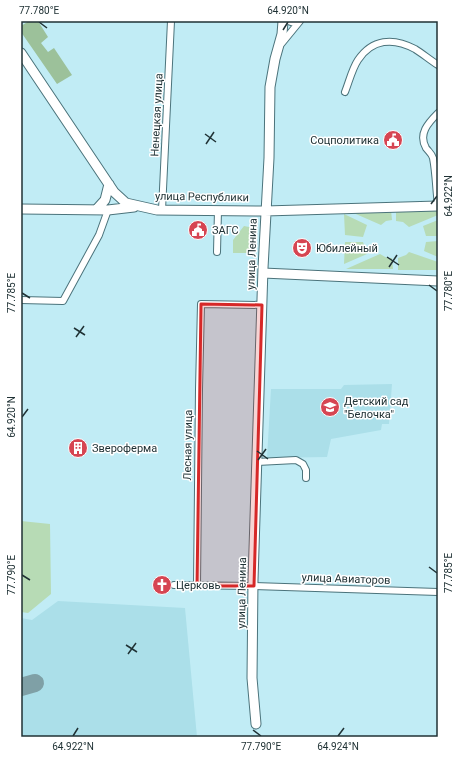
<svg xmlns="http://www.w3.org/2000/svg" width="459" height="758" viewBox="0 0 459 758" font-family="Roboto,sans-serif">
<rect width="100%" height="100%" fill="#c1ecf5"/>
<path fill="#abdfe9" d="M392 384 389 424H382L381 430 331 439 327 457 267 458 271 389H341L344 385Z
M58 601 185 608 197 737H21V618L32 620Z"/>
<path fill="#b7dbb5" d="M438 209V215L409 227 403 222 396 221V210Z
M391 210 392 220 386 221 381 225 349 211Z
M344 214 367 225 363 237 345 235Z
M438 220V236H426L423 226Z
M244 226 249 227 252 231 253 236 252 253H233V240Z
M438 241V257L424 251 426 242Z
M345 242H363L367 254 344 264Z
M409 252 438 262V270H398V258L406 255Z
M380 254 387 258H392L393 269H346Z
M21 521 50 524 51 594 28 613 21 612Z"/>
<path fill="#9cc19a" d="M29 21H38L48 37 41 43 48 52 54 48 72 75 57 84 21 32V26Z"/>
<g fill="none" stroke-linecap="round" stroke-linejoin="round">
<path stroke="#7fa0a6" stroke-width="18" d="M21 687 35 683"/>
<g stroke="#4b737b" stroke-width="8">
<path id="street" d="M288 21 297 24
M282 43 300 21
M345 92C349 82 352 69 358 60 372 39 393 37 415 49 423 54 430 60 438 65
M438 113C428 123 418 134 426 148 429 152 432 154 433 158 436 174 436 190 438 205
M162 210 171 21
M217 252 218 210
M21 300 63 301 99 235 108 210
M257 462 296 460 303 464 306 470V478
M174 585 254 586 438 592
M197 586 199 389 201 304 262 305"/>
</g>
<g stroke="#4b737b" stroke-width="11">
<path id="secondary" d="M21 53 114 192 126 203 157 210 265 211 438 206
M21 209 108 210 134 207
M96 210 105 200 109 184
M263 273 438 281
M256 724 252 678 253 580 263 268 269 158 270 87 275 59 282 34 283 21"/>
</g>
<use href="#street" stroke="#fff" stroke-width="6"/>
<use href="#secondary" stroke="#fff" stroke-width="9"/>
</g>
<path fill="#d62828" fill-opacity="0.2" stroke="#d62828" stroke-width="3" stroke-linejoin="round" d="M201 304 262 305 254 586H197Z"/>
<path fill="none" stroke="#203235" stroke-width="1.5" d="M39 22 47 28M283 30 288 22M205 134 216 142M206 144 214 132M431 204 437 196M387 257 399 265M389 267 397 255M429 285 437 291M22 293 30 298M74 328 85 335M76 337 84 326M22 417 28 409M257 451 268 459M258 460 266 449M429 567 437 573M22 575 30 580M126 645 137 652M128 654 136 643M253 730 261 736M73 736 78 728M338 736 344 728"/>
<defs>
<g id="civic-disc" transform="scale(1)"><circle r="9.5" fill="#d64552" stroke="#fff"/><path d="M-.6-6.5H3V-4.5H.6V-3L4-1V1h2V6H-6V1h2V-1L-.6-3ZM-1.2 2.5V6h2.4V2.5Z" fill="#fff"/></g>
<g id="theatre-disc" transform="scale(1)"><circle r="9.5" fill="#d64552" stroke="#fff"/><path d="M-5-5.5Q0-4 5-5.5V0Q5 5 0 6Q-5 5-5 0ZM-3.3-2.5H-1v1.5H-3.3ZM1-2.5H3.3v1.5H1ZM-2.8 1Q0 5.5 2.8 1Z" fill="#fff"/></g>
<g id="school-disc" transform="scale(1)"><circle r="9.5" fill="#d64552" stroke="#fff"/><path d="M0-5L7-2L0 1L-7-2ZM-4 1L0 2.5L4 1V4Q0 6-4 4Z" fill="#fff"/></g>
<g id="building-disc" transform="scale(1)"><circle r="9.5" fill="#d64552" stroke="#fff"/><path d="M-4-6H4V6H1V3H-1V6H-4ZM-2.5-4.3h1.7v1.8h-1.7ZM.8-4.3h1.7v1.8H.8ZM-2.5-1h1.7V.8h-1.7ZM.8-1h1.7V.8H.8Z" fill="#fff"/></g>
<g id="church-disc" transform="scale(1)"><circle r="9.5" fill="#d64552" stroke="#fff"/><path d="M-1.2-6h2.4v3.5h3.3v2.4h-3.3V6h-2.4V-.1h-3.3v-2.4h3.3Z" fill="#fff"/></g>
</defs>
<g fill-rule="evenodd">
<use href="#civic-disc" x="393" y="140"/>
<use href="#civic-disc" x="198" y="230"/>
<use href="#theatre-disc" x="302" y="248"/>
<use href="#school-disc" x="330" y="407"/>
<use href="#building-disc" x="78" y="448"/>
<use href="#church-disc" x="162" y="585"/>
</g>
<g text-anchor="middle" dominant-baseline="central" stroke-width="3" stroke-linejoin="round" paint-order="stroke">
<g font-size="11" fill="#203235" stroke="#fff">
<text transform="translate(157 115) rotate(-87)">Ненецкая улица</text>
<text transform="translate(202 197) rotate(1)">улица Республики</text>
<text transform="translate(252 254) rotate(-88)">улица Ленина</text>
<text transform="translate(188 445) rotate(-89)">Лесная улица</text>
<text transform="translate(346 579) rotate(2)">улица Авиаторов</text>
<text transform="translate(242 593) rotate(-89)">улица Ленина</text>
</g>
<g font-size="11" fill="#203235" stroke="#fff" text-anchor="start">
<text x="379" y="140" text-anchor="end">Соцполитика</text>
<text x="212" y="230">ЗАГС</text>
<text x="316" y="248">Юбилейный</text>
<text x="344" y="401">Детский сад<tspan x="344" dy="13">"Белочка"</tspan></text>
<text x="92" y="448">Звероферма</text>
<text x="176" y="585">Церковь</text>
</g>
</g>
<rect width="459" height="758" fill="none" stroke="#ffffff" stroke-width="44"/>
<rect x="22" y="22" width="415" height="714" fill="none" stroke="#203235" stroke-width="1.5"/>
<g font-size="10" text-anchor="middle" fill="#203235">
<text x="39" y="14">77.780°E</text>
<text x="288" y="14">64.920°N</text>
<text transform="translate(448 196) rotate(-90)" y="4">64.922°N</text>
<text transform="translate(448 291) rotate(-90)" y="4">77.780°E</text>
<text transform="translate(11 293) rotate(-90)" y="4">77.785°E</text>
<text transform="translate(11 417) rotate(-90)" y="4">64.920°N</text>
<text transform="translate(448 573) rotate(-90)" y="4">77.785°E</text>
<text transform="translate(11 575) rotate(-90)" y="4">77.790°E</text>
<text x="73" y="750">64.922°N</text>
<text x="261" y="750">77.790°E</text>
<text x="338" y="750">64.924°N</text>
</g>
</svg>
